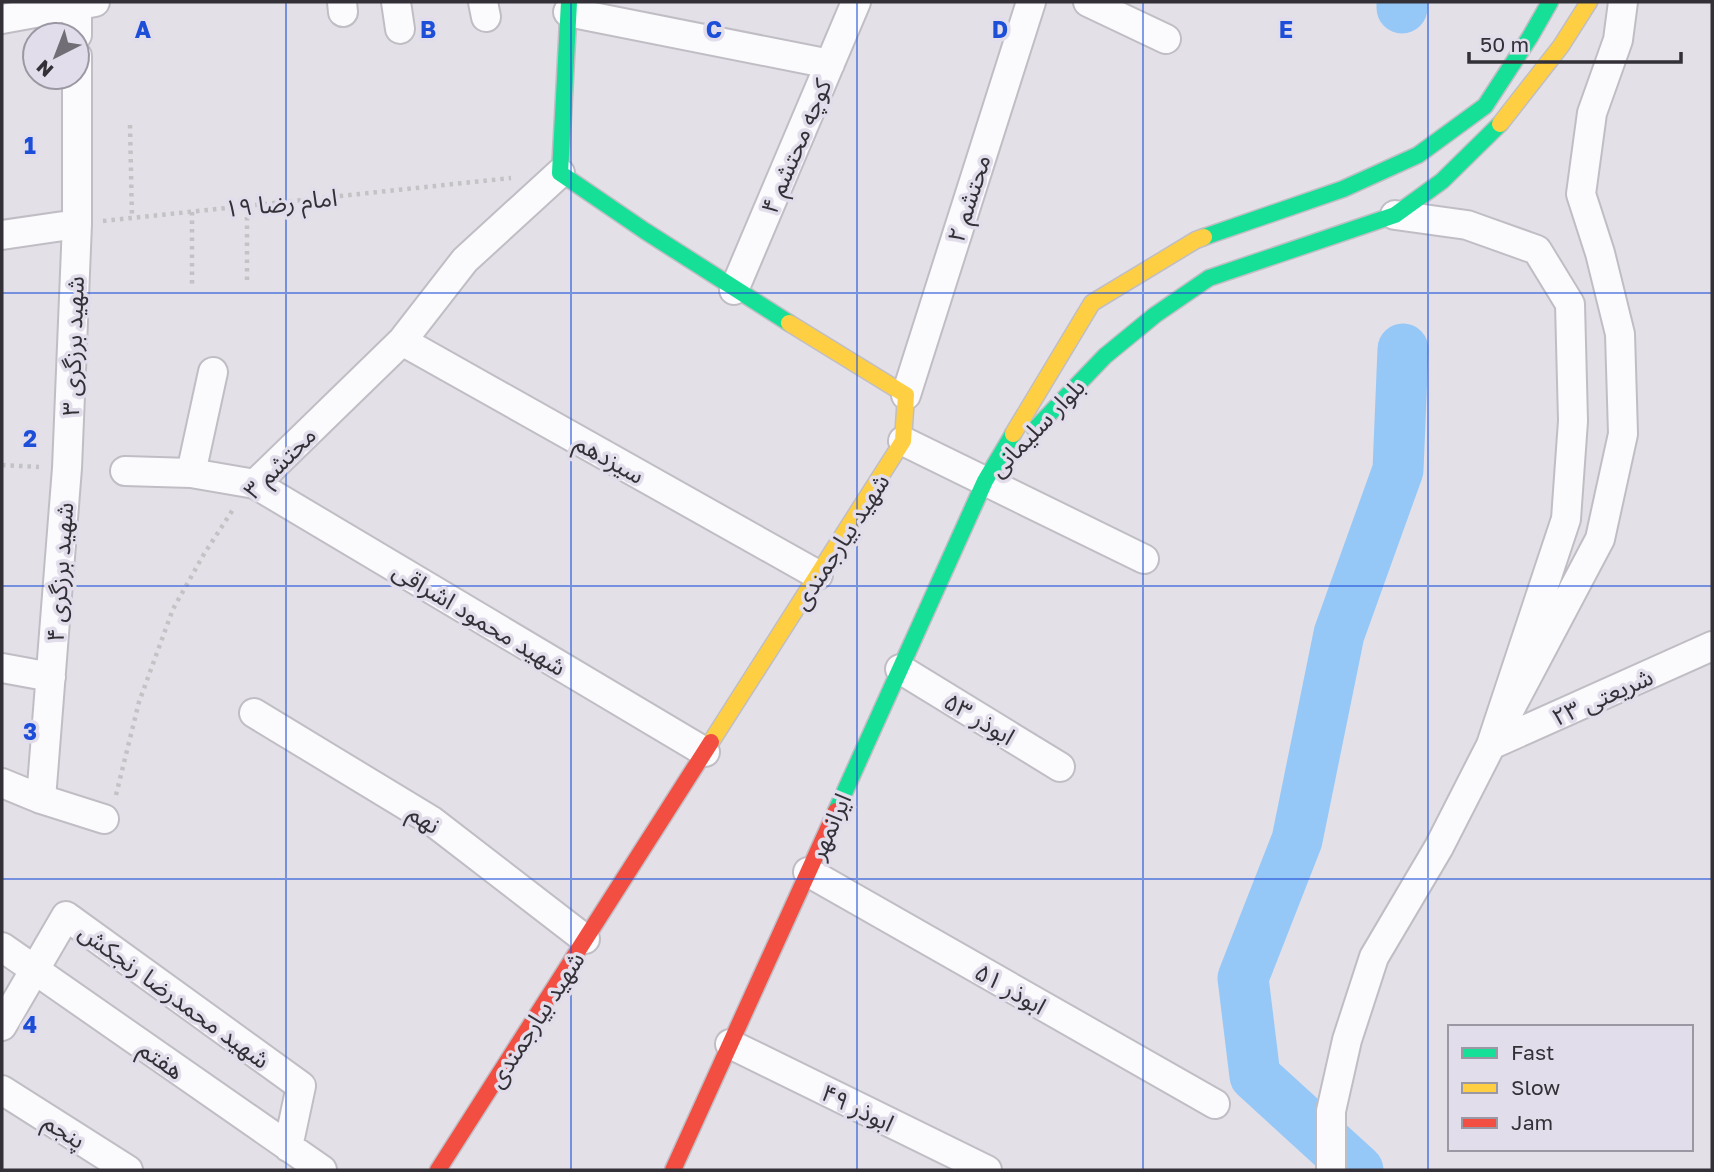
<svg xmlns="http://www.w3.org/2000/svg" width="1714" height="1172" viewBox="0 0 1714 1172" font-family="'Golos Text','Noto Sans Arabic',sans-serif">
<rect width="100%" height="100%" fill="#e3e0e8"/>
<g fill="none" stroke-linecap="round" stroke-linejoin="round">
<path stroke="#96c8f7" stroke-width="51" d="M1402 8V2
M1358 1170 1255 1076 1243 978 1297 840 1339 634 1398 470 1403 349"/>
<g stroke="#c0bec4" stroke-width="32">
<path id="street" d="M77 2V35
M342 2 343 12
M396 2 400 29
M483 2 486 17
M1088 2 1166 39
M568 12 830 64
M2 19 95 2
M1395 215 1467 225 1537 250 1570 304 1573 421 1566 519 1491 745 1600 539 1623 434 1620 334 1600 253 1581 194 1592 113 1618 40 1623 2
M2 235 77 224
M734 290 856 2
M402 341 818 575
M906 395 1031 2
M903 441 1144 559
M125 471 191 473 255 484 705 752
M191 473 213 372
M255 484 402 341 465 260 560 173
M2 668 51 677
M900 669 1060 767
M254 713 432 821 585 939
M2 783 41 799 104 819
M41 799 67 468 77 224V56
M808 872 1215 1104
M2 947 322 1170
M2 1026 66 916 301 1086 288 1147
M730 1044 987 1170
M2 1090 128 1170
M1331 1170V1111L1347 1040 1374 957 1439 847 1491 745 1712 646"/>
</g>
<g stroke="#c0bec4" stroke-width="19">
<path id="fast" d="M569 2 560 173 645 231 789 323
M1204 237 1343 189 1418 155 1485 106 1530 37 1550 2
M1035 429 1105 356 1155 315 1209 278 1395 215 1442 181 1500 124
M836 811 985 481 1013 434"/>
</g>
<g stroke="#c0bec4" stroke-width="19">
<path id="slow" d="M1500 124 1561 46 1589 2
M1013 434 1092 303 1196 240 1204 237
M711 742 903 441 906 395 789 323"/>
</g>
<g stroke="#c0bec4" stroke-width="19">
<path id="jam" d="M438 1170 711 742
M673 1170 836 811"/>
</g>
<path stroke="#c3c2c5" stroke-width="4.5" stroke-dasharray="3.5 5" stroke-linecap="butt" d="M130 125 132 218
M192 212V287
M103 221 511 178
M247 280V206
M2 465 39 467
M116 795 139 702 173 609 204 554 234 508"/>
<use href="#street" stroke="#fbfafc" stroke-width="28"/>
<use href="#fast" stroke="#16e098" stroke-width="16"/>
<use href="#slow" stroke="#ffcf43" stroke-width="16"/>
<use href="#jam" stroke="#f24e42" stroke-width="16"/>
</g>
<path fill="none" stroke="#1d4ed8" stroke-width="2" stroke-opacity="0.55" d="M286 2V1170M571 2V1170M857 2V1170M1143 2V1170M1428 2V1170M2 293H1712M2 586H1712M2 879H1712"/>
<g text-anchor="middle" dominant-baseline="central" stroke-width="7" stroke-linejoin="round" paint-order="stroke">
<g font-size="24" fill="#333137" stroke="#e2ddeb">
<text transform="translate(795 146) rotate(-67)">کوچه محتشم ۴</text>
<text transform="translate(968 198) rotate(-72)">۲ محتشم</text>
<text transform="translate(281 202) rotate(-6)">امام رضا ۱۹</text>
<text transform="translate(72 346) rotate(-88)">۳ شهید برزگری</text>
<text transform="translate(1036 427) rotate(-46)">بلوار سلیمانی</text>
<text transform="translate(610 458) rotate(29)">سیزدهم</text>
<text transform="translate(279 462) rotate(-45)">محتشم ۳</text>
<text transform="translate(840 541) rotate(-57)">شهید بیارجمندی</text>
<text transform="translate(59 572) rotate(-86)">۴ شهید برزگری</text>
<text transform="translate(480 618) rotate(31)">شهید محمود اشراقی</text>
<text transform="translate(1602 696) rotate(-24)">شریعتی ۲۳</text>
<text transform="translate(980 718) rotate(31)">۵۳ ابوذر</text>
<text transform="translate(425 818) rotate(34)">نهم</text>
<text transform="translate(829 826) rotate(-66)">ایرانمهر</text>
<text transform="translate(1011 988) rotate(30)">ابوذر ۵۱</text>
<text transform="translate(175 995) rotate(36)">شهید محمدرضا رنجکش</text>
<text transform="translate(535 1019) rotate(-57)">شهید بیارجمندی</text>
<text transform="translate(162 1059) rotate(35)">هفتم</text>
<text transform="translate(858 1107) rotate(26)">ابوذر ۴۹</text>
<text transform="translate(65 1130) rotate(32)">پنجم</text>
</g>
</g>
<g font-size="23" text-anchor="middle" font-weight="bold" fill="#1d4ed8" stroke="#e2ddeb" stroke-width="7" stroke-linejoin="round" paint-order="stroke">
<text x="143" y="38">A</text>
<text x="428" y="38">B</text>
<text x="714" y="38">C</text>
<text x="1000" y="38">D</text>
<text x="1286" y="38">E</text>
<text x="30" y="154">1</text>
<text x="30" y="447">2</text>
<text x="30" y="740">3</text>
<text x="30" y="1033">4</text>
</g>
<rect width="1714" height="1172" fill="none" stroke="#333137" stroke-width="7"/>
<rect x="1448" y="1025" width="245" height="126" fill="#e2ddeb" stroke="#9c98a3" stroke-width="2"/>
<rect x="1462" y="1048" width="35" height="10" fill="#16e098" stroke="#9c98a3" stroke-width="2"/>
<text x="1511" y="1060" font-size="21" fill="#333137">Fast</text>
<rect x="1462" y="1083" width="35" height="10" fill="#ffcf43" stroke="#9c98a3" stroke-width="2"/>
<text x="1511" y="1095" font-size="21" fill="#333137">Slow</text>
<rect x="1462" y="1118" width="35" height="10" fill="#f24e42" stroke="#9c98a3" stroke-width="2"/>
<text x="1511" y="1130" font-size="21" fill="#333137">Jam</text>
<g transform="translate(56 56) rotate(222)"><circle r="33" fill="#e2ddeb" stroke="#9c98a3" stroke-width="2"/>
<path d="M0-5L12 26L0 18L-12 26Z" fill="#716e75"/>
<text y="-10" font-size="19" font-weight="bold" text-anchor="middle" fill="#333137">N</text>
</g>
<path d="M1469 52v10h212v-10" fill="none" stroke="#333137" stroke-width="3.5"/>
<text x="1480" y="52" font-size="21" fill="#333137" stroke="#e2ddeb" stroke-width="5" paint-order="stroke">50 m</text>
</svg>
